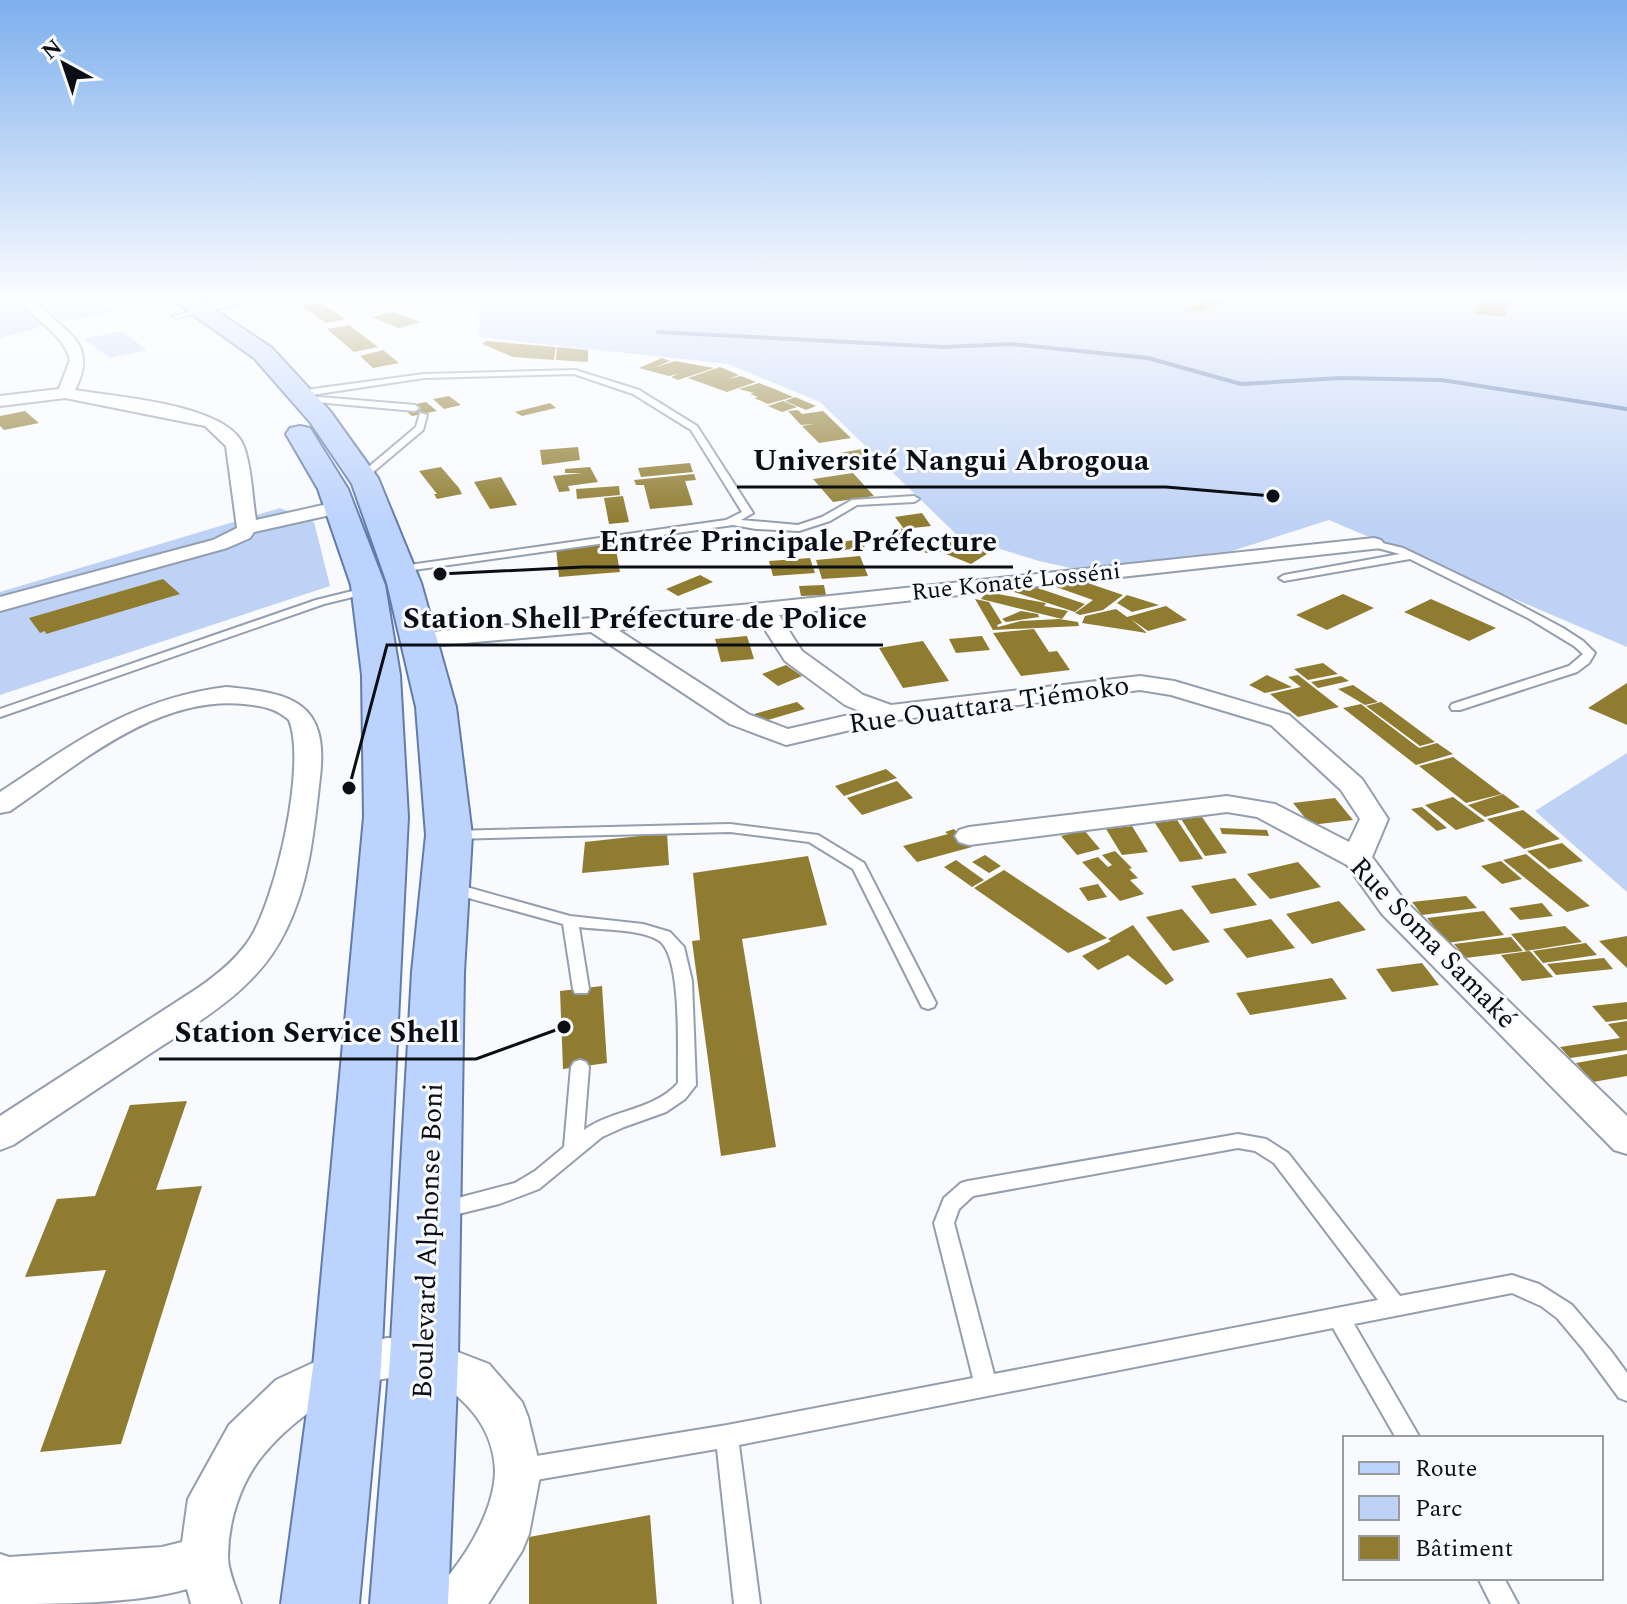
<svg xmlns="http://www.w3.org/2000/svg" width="1627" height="1604" viewBox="0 0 1627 1604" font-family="Spectral,serif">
<rect width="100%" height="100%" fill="#f8fafe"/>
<path fill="#bed2f5" d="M0 298H94L114 312 60 322 0 338Z
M481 298H1627V647L1329 520 1232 551 1075 569 1039 561 958 536 820 402 728 364 479 337Z
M121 331 147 350 110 358 84 339Z
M280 508 314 522 330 586 0 695V592Z
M1627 753V892L1535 811Z"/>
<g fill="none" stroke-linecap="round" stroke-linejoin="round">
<path stroke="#5b79b1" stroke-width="4" d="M658 332 943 347 1011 344 1148 358 1241 384 1341 378 1442 380 1627 409"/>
</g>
<path fill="#8f7c30" d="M1480 298 1510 302 1505 317 1475 314Z
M1210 300 1222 303 1199 312 1186 309Z
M320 302 346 319 326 323 300 305Z
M394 312 421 322 399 328 372 317Z
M349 325 378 347 354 352 327 329Z
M486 341 556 347 554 360 513 357 482 344Z
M557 347 588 350V362L556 360Z
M383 350 399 363 373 368 360 356Z
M662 358 670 361 653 368 675 361 714 368 678 380 671 377 678 374 669 376 639 368Z
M720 367 739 375 728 379 741 376 756 382 727 392 688 378Z
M759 383 777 390 793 397 768 404 754 398 758 397 750 394 754 393 739 389Z
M449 396 461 405 444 409 433 399Z
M795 397 816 406 806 410 785 401Z
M783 401 797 407 782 412 768 406Z
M426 402 437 411 412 416 401 407Z
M550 403 556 408 522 416 515 412Z
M798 410 802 414 823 411 851 438 819 443 802 426 813 424 801 425 788 411Z
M25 411 39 423 4 430 0 426V416Z
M578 447 580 460 542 465 540 450Z
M862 449 872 461 837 464 833 457 850 455 840 453Z
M690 463 693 472 641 477 638 468Z
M441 467 459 488 462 494 437 499 434 494H437L419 471Z
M590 467 598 482 568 486 570 491 559 492 553 476 582 473H565V469Z
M853 473 874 496 833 502 813 479Z
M694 474 696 480 685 481 693 505 650 509 644 485H636L634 480Z
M501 477 517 505 490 509 474 482Z
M619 486 620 495 577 499 576 489Z
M623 496 629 522 609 524 604 498Z
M922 513 931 526 904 529 895 517Z
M899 527 912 535 935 550 926 553 891 530Z
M858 539 865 547 844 550 838 543Z
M954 540 990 552 971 564 936 550Z
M615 544 620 572 559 577 556 548Z
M860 556 868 576 822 579 816 560Z
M810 558 815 573 773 576 769 561Z
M700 575 713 582 678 596 666 589Z
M1070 577 1123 595 1103 610 1080 615 1075 613 1093 600 1056 587Z
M163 579 180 594 46 634 45 631 40 633 29 618Z
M1023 583 1085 604 1075 612 999 587Z
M824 585 826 595 801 596 799 586Z
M987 592 1046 603 1044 606 1068 611 1062 619 981 599Z
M1343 594 1374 608 1327 630 1296 615Z
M1127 595 1159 605 1132 612 1117 603Z
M975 599 989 602 1002 623 997 625 998 627 1021 621 1059 619 1078 622 1079 626 993 630Z
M1431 599 1496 628 1469 641 1404 612Z
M1166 606 1187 620 1148 631 1131 619 1147 633 1082 623 1085 616 1116 609 1127 617Z
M1021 611 1038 614 1039 617 1006 622 1002 619Z
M1034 629 1049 652 1057 651 1070 670 1021 676 993 633Z
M747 636 754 659 721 662 715 639Z
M982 636 990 650 956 653 949 639Z
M923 641 949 681 903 688 879 648Z
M1323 663 1338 674 1308 680 1294 669Z
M786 665 802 676 778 686 762 674Z
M1267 675 1292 687 1265 693 1249 685Z
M1298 675 1339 707 1298 717 1270 694 1301 687 1288 677Z
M1341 676 1349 681 1318 688 1311 682Z
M1627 683V725L1588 708Z
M1353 685 1378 702 1365 705 1338 689Z
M797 702 805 709 754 724 747 716Z
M1381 702 1435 742 1420 746 1366 706Z
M1361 704 1419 748 1437 743 1453 754 1416 765 1343 708Z
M1453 757 1502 794 1466 803 1419 766Z
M886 769 897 778 844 796 835 786Z
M897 781 913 798 862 815 847 798Z
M1503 794 1520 807 1485 817 1468 805Z
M1453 797 1485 821 1456 830 1425 805Z
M1335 798 1353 820 1311 825 1293 803Z
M1422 807 1447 828 1437 831 1411 809Z
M1523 810 1560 839 1524 849 1487 819Z
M1202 817 1227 853 1205 856 1181 819Z
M1177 820 1203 859 1180 862 1155 823Z
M1132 826 1148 852 1122 855 1106 829Z
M1220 828 1267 830 1269 836 1222 834Z
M954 829 972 847 917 862 903 846 948 834 945 832Z
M1084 830 1100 849 1077 855 1061 836Z
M667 833 669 865 582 873 585 842Z
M1562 843 1583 861 1549 869 1527 851Z
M1115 851 1132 868 1129 869 1138 878 1130 880 1144 894 1120 901 1082 862 1098 857 1108 867 1112 865 1102 855Z
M1526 854 1590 906 1567 912 1503 860Z
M985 855 1001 866 989 873 972 862Z
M808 856 827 925 742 939 776 1147 721 1156 692 941 700 940 693 873Z
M956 860 984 880 972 887 944 867Z
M1501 861 1522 879 1502 884 1481 866Z
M1298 862 1321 887 1270 899 1247 874Z
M1004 870 1107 938 1068 953 974 888Z
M1235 878 1257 905 1211 914 1191 886Z
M1098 884 1107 897 1088 901 1079 888Z
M1466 896 1477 908 1422 915 1412 902Z
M1339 901 1366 930 1312 944 1286 914Z
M1542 903 1553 916 1520 920 1509 908Z
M1182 909 1210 942 1173 951 1146 917Z
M1484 911 1504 935 1447 943 1427 918Z
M1271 919 1295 948 1247 958 1223 929Z
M1133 925 1174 980 1166 985 1128 955 1098 970 1082 956 1111 941 1108 939Z
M1565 926 1582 942 1526 951 1511 934Z
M1627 936V968L1599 941Z
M1511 937 1523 951 1465 958 1454 944Z
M1586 943 1597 955 1543 963 1533 951Z
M1529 951 1531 952 1553 977 1522 981 1501 955Z
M1604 958 1613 969 1556 975 1547 964Z
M1422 963 1439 985 1392 992 1376 969Z
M1332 978 1347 999 1250 1015 1236 993Z
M602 986 607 1063 563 1069 560 991Z
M1627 1002V1019L1606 1022 1592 1006Z
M1627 1021V1050L1570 1058 1560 1047 1620 1038 1608 1024Z
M1627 1054V1076L1593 1082 1576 1063Z
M187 1101 156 1190 202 1186 121 1444 40 1452 106 1270 25 1277 57 1199 95 1196 130 1105Z
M650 1515 657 1604H529V1537Z"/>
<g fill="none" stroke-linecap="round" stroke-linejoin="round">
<g stroke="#939eaf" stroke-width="4">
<path id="lane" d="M249 298H263L177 318 173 316Z
M575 370 639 390 697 426 753 513 741 520 798 525 822 517 852 500 914 496 919 499 914 502 857 505 830 521 799 531 756 529 733 525 399 572 394 569 395 567 726 520 742 512 691 430 633 394 574 374 424 378 298 397 294 394 298 391 424 374Z
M308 396 415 405 419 408 415 411 305 401 304 399Z
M420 413 427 415 423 430 365 479H359V475L416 427Z
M1374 541 1403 548 1505 597 1563 628 1583 641 1595 653 1589 663 1577 672 1460 710H1452L1450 707 1452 704 1569 666 1583 654 1574 646 1528 618 1410 559 1284 581 1279 578 1284 575 1400 554 1370 546V542Z
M369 587 375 590 373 592 324 604 0 717V709L316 600Z
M730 824 818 835 864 863 936 1003 934 1007 928 1009 922 1007 853 869 809 842 730 832 453 839 446 835 453 831Z
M452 883 570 916 643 924 670 932 684 947 692 981 696 1085 685 1099 666 1112 624 1127 602 1137 539 1189 499 1204 442 1218 435 1216 432 1210 435 1204 515 1183 535 1171 564 1147 571 1067 574 1062 580 1060 586 1062 589 1067 584 1130C613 1109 653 1111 678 1083 677 1054 683 954 658 940 640 929 601 930 579 927L589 989 587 993H575L573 989 563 924 447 892 444 888Z
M1238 1134 1266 1139 1288 1153 1400 1296 1512 1275 1539 1284 1572 1305 1611 1351 1627 1373V1401L1619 1398 1583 1349 1557 1318 1541 1306 1512 1293 1354 1324 1420 1438H1396L1333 1328 739 1445 760 1604H734L717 1449 524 1482 516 1478 512 1470 516 1462 524 1458 727 1425 973 1378 934 1223 944 1198 961 1183 968 1181ZM1238 1148 1255 1151 1274 1163 1378 1300 994 1374 954 1223 959 1209 973 1196Z
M1478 1578H1504L1518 1604H1491Z"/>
</g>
<g stroke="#939eaf" stroke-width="4">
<path id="street" d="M17 298H32C60 332 101 339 75 390 115 397 230 404 244 447 252 469 252 497 256 520L341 501 351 507 348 511 254 532 250 538 227 548 0 611V597L213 540 237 528 226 446 205 426 65 398 0 406V396L59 389 70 360C64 334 33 319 17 298Z
M1374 538 1381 540 1384 544 1381 548 779 615 802 651 863 695 891 705 1140 676 1174 681 1289 715 1362 779 1388 819 1372 857 1404 900 1627 1116V1154L1614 1150 1382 914 1347 865 1257 817 1227 812 969 845 959 842 955 836 959 830 969 827 1227 796 1275 804 1349 842 1360 819 1341 790 1271 725 1171 695 1140 690 889 721 786 745 730 724 591 632 419 647 411 645 407 640 411 635 419 633 764 603ZM757 617 785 661 845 705 862 712 788 729 748 714 618 630Z
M226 687C291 693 329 701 320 777 314 829 310 882 286 930 257 992 194 1024 139 1061 97 1089 55 1117 13 1145L0 1150V1116L198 988C218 974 238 958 251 937 276 896 307 764 289 720 276 708 262 706 244 704 155 696 79 764 10 811L0 813V792C76 742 132 699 226 687Z
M387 1338 424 1339 489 1364 522 1402 528 1417 541 1471 529 1534 522 1551 488 1604H429C435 1590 441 1586 449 1575 471 1548 495 1506 495 1470 494 1447 485 1426 471 1410 411 1338 309 1399 263 1455 240 1483 228 1522 228 1557 228 1572 237 1590 241 1604H191L187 1589C135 1604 55 1604 0 1604V1554L9 1557 162 1547 182 1542 188 1499 229 1425 276 1380 347 1347Z"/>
</g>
<g stroke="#617baa" stroke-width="4">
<path id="primary" d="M170 298H197L272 348 330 411 378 478 421 583 456 707 472 835 464 972 458 1359 448 1604H370L390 1359 412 972 426 835 416 707 387 583 352 484 310 422 254 358Z
M300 426 310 428 348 489 385 585 400 675 408 817 381 1367 359 1604H281L313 1367 364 817 362 675 351 585 318 489 286 434 290 428Z"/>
</g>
<use href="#lane" fill="#fff" fill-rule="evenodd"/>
<use href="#street" fill="#fff" fill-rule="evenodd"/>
<use href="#primary" fill="#bcd3fd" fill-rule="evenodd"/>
</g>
<linearGradient id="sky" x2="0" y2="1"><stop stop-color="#7dafed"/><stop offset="0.57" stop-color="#fcfdff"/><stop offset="1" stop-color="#fcfdff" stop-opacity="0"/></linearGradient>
<rect width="1627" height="523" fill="url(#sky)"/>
<g text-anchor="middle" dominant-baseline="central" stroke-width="6" stroke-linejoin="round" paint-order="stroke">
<g font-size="24" fill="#0b0e14" stroke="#f8fafe">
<text transform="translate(1016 582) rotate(-6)">Rue Konaté Losséni</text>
</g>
<g font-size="28" fill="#0b0e14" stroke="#f8fafe">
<text transform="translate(989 705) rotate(-8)">Rue Ouattara Tiémoko</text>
<text transform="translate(1433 943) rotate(46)">Rue Soma Samaké</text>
<text transform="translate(428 1241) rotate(-88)">Boulevard Alphonse Boni</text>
</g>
</g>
<path fill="none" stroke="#0b0e14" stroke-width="3" d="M1273 496L1166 487H737M440 574L583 567H1013M349 788L387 645H883M564 1027L476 1059H159"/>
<g fill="#0b0e14" stroke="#f8fafe" stroke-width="3">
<circle cx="1273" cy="496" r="8"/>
<circle cx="440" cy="574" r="8"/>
<circle cx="349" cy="788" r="8"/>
<circle cx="564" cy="1027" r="8"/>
</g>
<g font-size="30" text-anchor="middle" font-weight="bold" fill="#0b0e14" stroke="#f8fafe" stroke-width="6" stroke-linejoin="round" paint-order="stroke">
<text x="951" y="470">Université Nangui Abrogoua</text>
<text x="798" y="551">Entrée Principale Préfecture</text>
<text x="635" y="628">Station Shell Préfecture de Police</text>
<text x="317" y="1042">Station Service Shell</text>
</g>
<rect x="1343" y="1436" width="260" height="144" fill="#f8fafe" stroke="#999ca0" stroke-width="2"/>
<rect x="1359" y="1462" width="40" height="12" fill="#bcd3fd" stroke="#999ca0" stroke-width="2"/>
<text x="1415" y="1476" font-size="24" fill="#0b0e14">Route</text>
<rect x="1359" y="1496" width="40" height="24" fill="#bed2f5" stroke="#999ca0" stroke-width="2"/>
<text x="1415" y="1516" font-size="24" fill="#0b0e14">Parc</text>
<rect x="1359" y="1536" width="40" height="24" fill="#8f7c30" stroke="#999ca0" stroke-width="2"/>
<text x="1415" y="1556" font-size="24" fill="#0b0e14">Bâtiment</text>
<g transform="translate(64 64) rotate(320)" stroke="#f8fafe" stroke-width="6" paint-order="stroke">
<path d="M0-6L14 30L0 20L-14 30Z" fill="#0b0e14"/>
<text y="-12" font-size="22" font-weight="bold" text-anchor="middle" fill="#0b0e14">N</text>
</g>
</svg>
